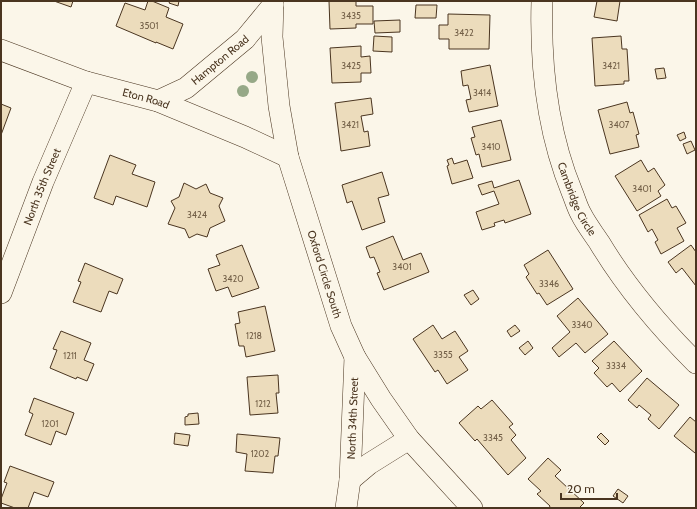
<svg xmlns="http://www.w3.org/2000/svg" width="697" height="509" viewBox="0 0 697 509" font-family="Cabin,sans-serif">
<rect width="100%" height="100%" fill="#fbf6e9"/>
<path fill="#ecdcbc" stroke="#4a3520" d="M54 1H73L71 7Z
M148 1H152L169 8 166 17 183 24 173 49 156 42V43L116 26 125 3 145 10Z
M170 1H179L178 6 169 3Z
M329 1H356V6H373V24H356V28L330 29Z
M597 1H620L617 21 594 17Z
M416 5H437L436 18H415Z
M448 14 490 15 489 49H449V39H439V25H448Z
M400 20V32L375 33 374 21Z
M374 36 392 37V52L373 51Z
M621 36 622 49H627L629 81H624V84L595 86 592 38Z
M361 46V57L370 56 371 73H361V82L332 83 330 48Z
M490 65 498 106 469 112 466 100 471 99 468 85 463 86 461 71Z
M664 68 666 78 657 79 655 69Z
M371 98 373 114 361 116 364 132 368 131 370 146 341 151 335 103Z
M627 102 630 113 633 112 639 134 636 135 639 147 610 154 598 110Z
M1 104 11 108 1 135Z
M501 120 511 160 482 167 479 154 476 155 471 138 475 137 472 127Z
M684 132 686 138 680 141 677 135Z
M691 141 695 150 687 154 683 144Z
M110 155 136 165 132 174 155 182 147 207 116 196 113 205 94 198Z
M452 158 454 164 467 160 473 178 452 184 447 166 449 165 447 160Z
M641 160 648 172 654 168 665 185 658 191 661 196 637 211 615 176Z
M382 172 389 195 378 198 385 222 362 230 352 201 347 203 342 185Z
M519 180 531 214 505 223 504 220 494 223 495 226 482 230 476 212 499 204 494 191 482 195 478 185 492 181 494 188Z
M184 183 196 189 206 184 210 193 223 198 219 206 225 221 210 228 207 237 197 234 189 238 185 229 168 224 175 208 171 201 179 197Z
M667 199 672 208 676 206 686 223 677 228 684 241 661 254 655 242 658 240 652 229 648 232 639 215Z
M393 236 403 260 421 253 429 272 384 290 377 273 380 272 374 257 370 258 366 247Z
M242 245 259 288 232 297 228 287 216 291 208 269 220 265 216 255Z
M691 245 696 252V286L682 268 676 273 668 262Z
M548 250 573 289 547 305 539 293 537 294 526 277 529 274 524 265Z
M85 263 123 279 117 294 109 291 101 312 73 302 81 282 78 281Z
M473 290 479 299 471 305 464 295Z
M578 298 608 334 585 353 576 343 559 357 552 348 570 332 557 316Z
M265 306 275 351 246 357 244 346H239L235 324 240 323 238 312Z
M433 325 442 339 455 331 468 351 459 357 468 370 447 384 438 370 435 372 413 339Z
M515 325 520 331 511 337 507 331Z
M61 331 91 343 84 360 94 364 87 381 77 377 76 379 50 368 57 350 53 349Z
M528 341 533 348 525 355 519 348Z
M614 341 642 371 620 392 612 383 607 387 594 373 599 368 592 361Z
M278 375 279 393H276L278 413 250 415 247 377Z
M647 378 679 405 659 429 648 419 651 415 639 405 637 408 628 400Z
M34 398 74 413 66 435 56 431 51 445 25 435 33 414 29 412Z
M492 400 513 424 509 427 516 435 511 440 526 458 508 475 477 439 475 441 459 423 478 406 481 409Z
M198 413 199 424 185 425V417L188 416V414Z
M690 417 696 422V452L695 453 674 436Z
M175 433 190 435 188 446 174 444Z
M601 433 609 441 605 445 597 437Z
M237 434 280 438 278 456H275L273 473 245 471 247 454 236 452Z
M548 458 561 470 555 476 584 503 579 508H549L550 506 537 494 541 491 528 479Z
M10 466 54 482 48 497 34 492 28 508H15L1 503V499L7 483 4 482Z
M618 489 628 496 623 503 613 496Z"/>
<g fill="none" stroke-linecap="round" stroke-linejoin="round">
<g stroke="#4a3520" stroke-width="22">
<g id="minor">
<path id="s1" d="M273 1 272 37 279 106 288 157 341 326 355 357 381 399 409 439 472 508"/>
<path id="s2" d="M542 1C540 66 547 131 572 192 575 199 577 207 581 214 586 224 593 233 599 242 626 287 659 326 696 363"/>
<path id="s3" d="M1 50 86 82 158 101 245 137 288 157"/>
<path id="s4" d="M158 101 186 88 245 39 273 5"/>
<path id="s5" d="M1 293 43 182 86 82"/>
<path d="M350 480 369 464 409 439"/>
<path id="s6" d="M346 508 350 480 355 357"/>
</g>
</g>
<use href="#minor" stroke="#fbf6e9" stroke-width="21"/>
</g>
<g fill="#96a887">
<circle cx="252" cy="77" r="6"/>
<circle cx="243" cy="91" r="6"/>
</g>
<g text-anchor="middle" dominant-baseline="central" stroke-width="3" stroke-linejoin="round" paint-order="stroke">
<g font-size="9" fill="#725f47">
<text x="351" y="15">3435</text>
<text x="149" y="25">3501</text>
<text x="464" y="32">3422</text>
<text x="351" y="65">3425</text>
<text x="611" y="65">3421</text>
<text x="482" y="92">3414</text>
<text x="350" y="124">3421</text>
<text x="619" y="124">3407</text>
<text x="491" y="146">3410</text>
<text x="642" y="188">3401</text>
<text x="197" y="214">3424</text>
<text x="402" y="266">3401</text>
<text x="233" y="278">3420</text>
<text x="549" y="283">3346</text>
<text x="582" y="324">3340</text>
<text x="254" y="335">1218</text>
<text x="443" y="354">3355</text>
<text x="70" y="355">1211</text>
<text x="616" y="365">3334</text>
<text x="263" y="403">1212</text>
<text x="50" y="423">1201</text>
<text x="493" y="437">3345</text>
<text x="260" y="453">1202</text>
</g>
<g font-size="11" fill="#4a3520" stroke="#fbf6e9">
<text stroke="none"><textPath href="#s4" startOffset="75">Hampton Road</textPath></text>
<text stroke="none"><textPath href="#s3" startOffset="153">Eton Road</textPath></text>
<text stroke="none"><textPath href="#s5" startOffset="114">North 35th Street</textPath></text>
<text stroke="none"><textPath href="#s2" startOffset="203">Cambridge Circle</textPath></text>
<text stroke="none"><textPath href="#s1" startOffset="280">Oxford Circle South</textPath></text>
<text stroke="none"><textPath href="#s6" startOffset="90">North 34th Street</textPath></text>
</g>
</g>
<rect width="697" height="509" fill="none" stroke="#4a3520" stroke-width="4"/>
<path d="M561 493v6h56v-6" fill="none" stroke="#4a3520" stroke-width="2"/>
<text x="567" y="493" font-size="12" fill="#4a3520" stroke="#fbf6e9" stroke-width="3" paint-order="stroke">20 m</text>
</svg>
